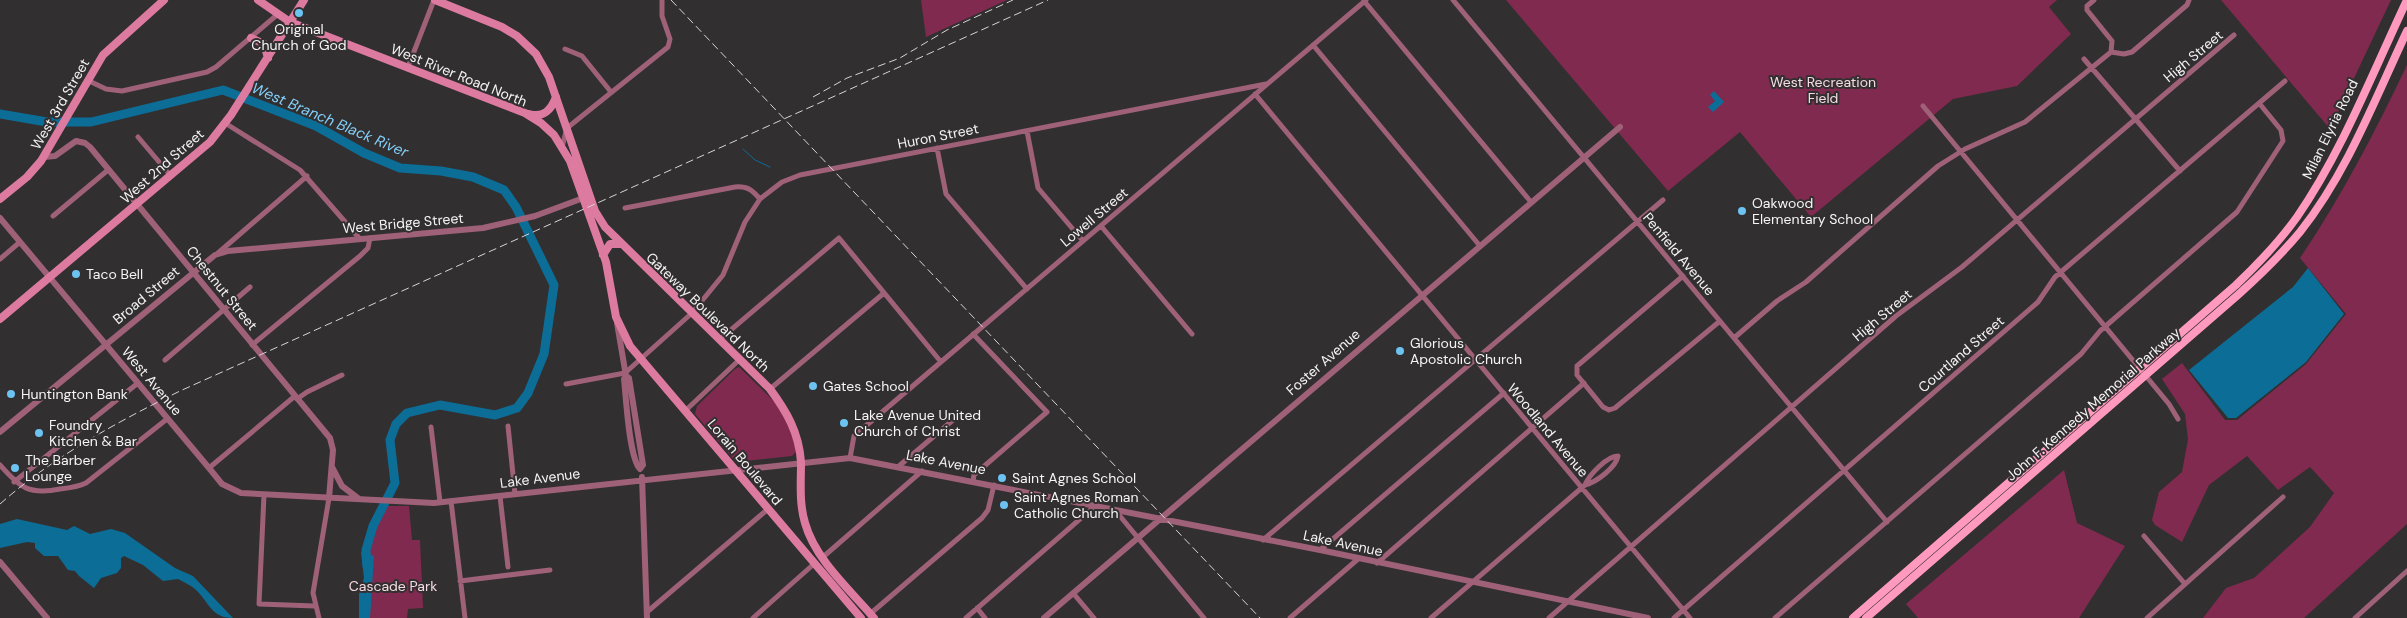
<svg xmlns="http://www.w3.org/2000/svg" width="2407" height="618" viewBox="0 0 2407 618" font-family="'DM Sans',sans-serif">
<rect width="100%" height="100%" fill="#322f30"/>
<path fill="#7f2a4e" d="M921 0H1007L926 37Z
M1506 0H2057L2049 7 2071 34 2017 86 1953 99 1811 217 1740 132 1668 191Z
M2221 0H2391L2330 129Z
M2407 65V524L2304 618H2203L2226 588 2254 578 2310 527 2334 493 2310 467 2278 490 2247 456 2209 485 2182 542 2155 525 2152 520 2159 492 2182 472 2188 439 2185 414 2162 379 2182 363 2225 420H2237L2306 364 2346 314 2300 258C2342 196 2375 132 2407 65Z
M739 367 778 405 794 435 796 452 792 456 736 462 695 414 697 406 735 369Z
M2064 470 2077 523 2125 546 2079 618H1918L1906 604Z
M383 506H409L412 540H420L423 608 408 609 407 618H364L366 550 373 526Z"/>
<path fill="#0c6d97" d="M1714 91 1724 102 1713 112 1708 107 1715 101 1710 95Z
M2308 268 2344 314 2306 362 2236 418H2228L2189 370 2293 287Z
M17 519 67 530 74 526 90 534 111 529 125 533 175 568 193 576 233 618C211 618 209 602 196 590 192 586 184 582 178 579L163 581 143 565 124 556 121 558V568L117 573 101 578 94 588 79 576 75 571 68 570 58 556H44L35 548V543L27 542 0 548V524Z
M361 552 374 556 370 618H359V594L364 578Z"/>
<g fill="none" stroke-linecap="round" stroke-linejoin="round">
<path stroke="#0c6d97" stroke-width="1" d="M743 149 755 160 770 167"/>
<path stroke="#0c6d97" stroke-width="9" d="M0 114 47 122H91L223 90 316 126 364 153 400 168 441 171 473 177 504 190 516 207 554 285 544 354 528 393 517 408 495 415 440 405 407 413 396 424 390 440 395 483 373 526 366 550 367 566"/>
<path stroke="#9f6177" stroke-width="5" d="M1453 0 1887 522
M2094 0 2087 6V10L2112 41 2111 52
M1364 1 1531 202
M1313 45 1480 246
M565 49 582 56 611 92
M2084 59 2180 171
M408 67 434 0
M87 80 106 89 122 91 207 72 216 67 278 14
M1255 94 1690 618
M1923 106 2169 404 2178 419
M225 123 300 170 360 239
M1027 131 1038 188 1083 241
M138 137 171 176
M562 147 567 128 668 47 670 39 662 16V0
M937 148 946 194 1027 289
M625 208 735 187C748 186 752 190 760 199L782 182 800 175 1266 84
M53 216 108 170
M1101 226 1192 334
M218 253 307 176
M0 259 20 242
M1683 276 1577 366V375L1603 407 1609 410 1615 408 1720 321
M1734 338 1777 301 1806 282 1938 166 1965 149 2025 122 2111 52 2124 54 2132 52 2187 5 2189 0
M719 340 839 238 941 362
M252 345 360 256 368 248 370 238
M165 360 250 287
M566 384 625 373 692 313 723 275 745 222 760 199
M770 389 884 293
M297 399 307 392 342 375
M685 411 739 360
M508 426 515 494
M431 427 440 502
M850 458 854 436 1366 0
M0 465C20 488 29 495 60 489 69 488 78 487 86 483L167 419
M899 466 953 420
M209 468 295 396
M973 481 974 475 1047 412 973 334
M14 482 138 383
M264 495 259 604 315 606
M500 496 508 567
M451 501 465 618
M1115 510 1204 618
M2144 536 2185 584
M1263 540 1663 200
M1320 550 1504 393
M823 557 922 471
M1377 563 1584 383
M460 581 550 570
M1073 593 1094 618
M977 608 985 618
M647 612 768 509
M870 614 982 518 988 510 994 485
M319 618 313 593 329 498
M753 618 815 563
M966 618 1095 506
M1290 618 1358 559
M1431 618 1585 485C1597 482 1616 467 1618 456 1607 456 1589 475 1585 485
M1549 618 1896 316 1962 267 2234 35
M1674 618 2038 302 2055 277 2285 81
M1775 618 2081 354 2100 331 2237 212 2283 141 2281 130 2259 103
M2147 618 2283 497
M2355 618 2407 571"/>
<path stroke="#9f6177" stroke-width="6" d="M44 157 55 156 76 141 85 143 90 147 330 438 333 450 329 498
M0 218 209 468 222 484 241 493 434 503 850 458 1320 550 1648 618
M617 323 626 376 629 378 643 465 640 469C629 458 626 397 624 379L626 376
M0 432 215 255 228 251 483 228 535 216 586 197
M332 467 342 486 359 499
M642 477 647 618
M0 562 47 618
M1044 618 1620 127"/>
<path stroke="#dd7a9f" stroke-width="8" d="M258 0 290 22 525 113 541 123 554 135 570 161 606 262 616 317 630 346 861 618
M435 0 502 27 517 36 536 54 549 77 595 211 605 227 770 389C787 412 799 433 801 462 801 482 799 503 805 523 815 559 849 589 874 618
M251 38 264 44 268 58
M529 114C544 118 551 110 556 97
M0 199 27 177 41 161 103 55 164 0
M603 255 610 244H621
M0 319 210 142 231 115 304 0"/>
<path stroke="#ff99be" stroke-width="8" d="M1853 618 2236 285C2258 264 2279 242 2297 217 2342 152 2373 72 2407 0
M1866 618 2239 294C2260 275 2281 255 2300 232 2347 173 2375 99 2407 31"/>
<path stroke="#d7d4d5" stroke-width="1" stroke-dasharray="8 4" stroke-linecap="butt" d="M671 0 1260 618
M813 97 847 78 900 58 947 30 1013 0
M0 504C53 457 117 422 180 391L1048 0"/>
</g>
<g fill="#6cc3f2" stroke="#322f30" stroke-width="2">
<circle cx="299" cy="13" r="5"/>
<circle cx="1742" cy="211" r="5"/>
<circle cx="76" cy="274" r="5"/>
<circle cx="1400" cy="351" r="5"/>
<circle cx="813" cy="386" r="5"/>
<circle cx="11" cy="394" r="5"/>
<circle cx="844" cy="423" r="5"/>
<circle cx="39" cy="433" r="5"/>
<circle cx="15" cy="468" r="5"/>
<circle cx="1002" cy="478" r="5"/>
<circle cx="1004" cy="505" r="5"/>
</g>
<g text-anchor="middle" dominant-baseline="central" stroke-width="4" stroke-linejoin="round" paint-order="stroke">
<g font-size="14" fill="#f6f4f5" stroke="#322f30" text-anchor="start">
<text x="299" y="29" text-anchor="middle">Original<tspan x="299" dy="16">Church of God</tspan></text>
<text x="1752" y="203">Oakwood<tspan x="1752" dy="16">Elementary School</tspan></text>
<text x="86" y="274">Taco Bell</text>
<text x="1410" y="343">Glorious<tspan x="1410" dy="16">Apostolic Church</tspan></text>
<text x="823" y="386">Gates School</text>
<text x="21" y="394">Huntington Bank</text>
<text x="854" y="415">Lake Avenue United<tspan x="854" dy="16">Church of Christ</tspan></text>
<text x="49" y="425">Foundry<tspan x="49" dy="16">Kitchen &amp; Bar</tspan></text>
<text x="25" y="460">The Barber<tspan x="25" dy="16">Lounge</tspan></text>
<text x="1012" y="478">Saint Agnes School</text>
<text x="1014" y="497">Saint Agnes Roman<tspan x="1014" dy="16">Catholic Church</tspan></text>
</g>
<g font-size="14" fill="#f6f4f5" stroke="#322f30">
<text transform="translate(2193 56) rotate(-40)">High Street</text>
<text transform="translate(459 75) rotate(22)">West River Road North</text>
<text transform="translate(60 104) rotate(-60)">West 3rd Street</text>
<text transform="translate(2330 129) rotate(-64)">Milan Elyria Road</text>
<text transform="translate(938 136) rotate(-11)">Huron Street</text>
<text transform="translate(162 166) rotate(-41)">West 2nd Street</text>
<text transform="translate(1094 217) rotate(-40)">Lowell Street</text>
<text transform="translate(403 223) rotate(-5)">West Bridge Street</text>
<text transform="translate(1679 254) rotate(50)">Penfield Avenue</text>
<text transform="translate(222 288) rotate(51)">Chestnut Street</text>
<text transform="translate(146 295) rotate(-40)">Broad Street</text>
<text transform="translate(708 312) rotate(44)">Gateway Boulevard North</text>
<text transform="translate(1882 315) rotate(-40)">High Street</text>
<text transform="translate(1961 354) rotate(-41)">Courtland Street</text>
<text transform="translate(1323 362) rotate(-41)">Foster Avenue</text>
<text transform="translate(152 381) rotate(50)">West Avenue</text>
<text transform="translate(2093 404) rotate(-41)">John F. Kennedy Memorial Parkway</text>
<text transform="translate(1548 430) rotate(50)">Woodland Avenue</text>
<text transform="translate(745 462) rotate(50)">Lorain Boulevard</text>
<text transform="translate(946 462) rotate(11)">Lake Avenue</text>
<text transform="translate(540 478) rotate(-7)">Lake Avenue</text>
<text transform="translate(1343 543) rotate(12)">Lake Avenue</text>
</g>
<g font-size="14" fill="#f6dbe3" stroke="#322f30">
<text x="1823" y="82">West Recreation<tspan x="1823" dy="16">Field</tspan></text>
<text x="393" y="586">Cascade Park</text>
</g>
<g font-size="15" font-style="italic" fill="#84cff9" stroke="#322f30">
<text transform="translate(330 120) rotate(23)">West Branch Black River</text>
</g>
</g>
</svg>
